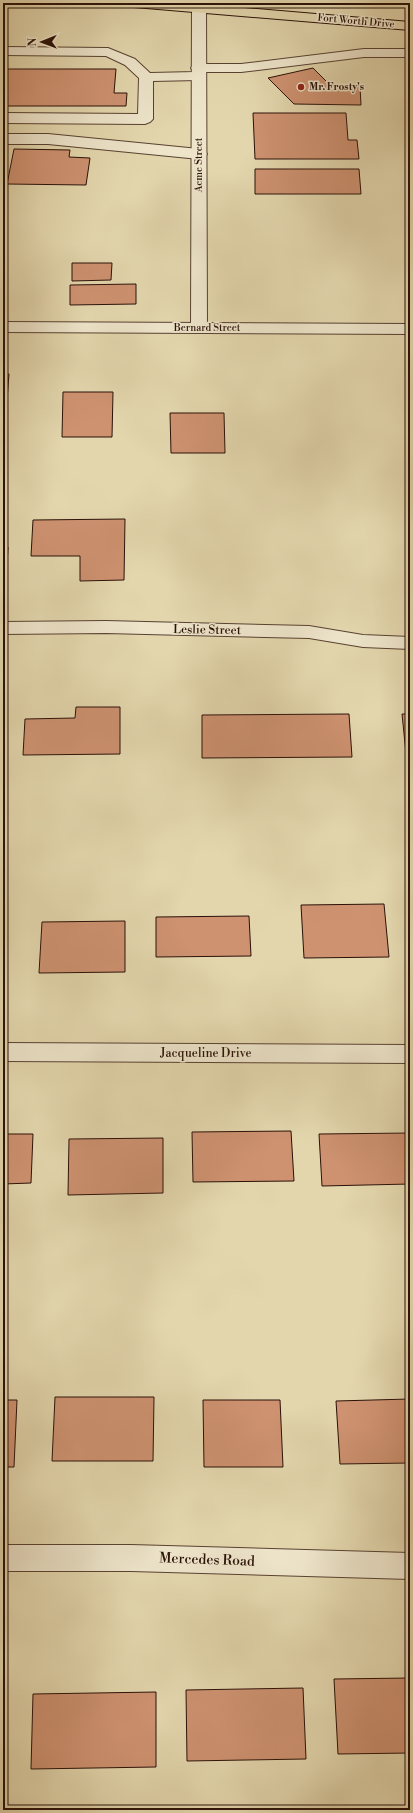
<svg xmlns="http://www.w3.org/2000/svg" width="413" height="1813" viewBox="0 0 413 1813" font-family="'Libre Bodoni',serif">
<rect width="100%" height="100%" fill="#e3d6ad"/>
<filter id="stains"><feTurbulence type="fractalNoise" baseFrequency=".005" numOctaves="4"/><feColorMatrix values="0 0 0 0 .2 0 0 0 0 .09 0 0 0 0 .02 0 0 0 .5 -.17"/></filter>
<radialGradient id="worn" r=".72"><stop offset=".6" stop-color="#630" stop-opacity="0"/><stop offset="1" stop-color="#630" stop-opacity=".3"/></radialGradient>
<path fill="#ce9271" stroke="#2a1108" d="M313 68 332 87H360L361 105 294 104 268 78Z
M3 69H116L114 93H127L126 106H3Z
M253 113H346L348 140H357L359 159H255Z
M14 149 70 150 69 157 90 158 86 185 7 184Z
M255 169H359L361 194H255Z
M72 263H112L111 280 72 281Z
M136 284V304L70 305V285Z
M3 374H9L7 400H3Z
M63 392H113L112 437H62Z
M170 413H224L225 453H171Z
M125 519 124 580 80 581V556H31L33 520Z
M3 547H8L6 582H3Z
M76 707H120V754L23 755 25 719 75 718Z
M349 714 352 757 202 758V715Z
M402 714H410V763H407Z
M384 904 389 957 304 958 301 905Z
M249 916 251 956 156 957V917Z
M125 921V972L39 973 42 922Z
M291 1131 294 1181 193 1182 192 1132Z
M410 1133V1184L322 1186 319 1134Z
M3 1134H33L31 1183 3 1184Z
M163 1138V1193L68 1195 69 1139Z
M55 1397H154L153 1461H52Z
M410 1399V1463L340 1464 336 1401Z
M3 1400H17L14 1467H3Z
M203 1400H280L283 1467H204Z
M410 1678V1753L338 1754 334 1679Z
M303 1688 306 1759 187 1761 186 1690Z
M156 1692V1767L31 1769 33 1694Z"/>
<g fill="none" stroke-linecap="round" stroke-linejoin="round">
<g stroke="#584231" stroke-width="2">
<path id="service" d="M3 47 108 48 135 59 150 73 195 72 191 68 193 65 198 64H241L364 49H410V57H364L241 72H201L205 76 203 79 198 80 153 81V119L150 122 145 124 3 123V113L138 114 139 78 125 65 106 56 3 55Z
M3 134H48L199 149 204 151 207 154 204 157 199 159 48 144H3Z"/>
</g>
<g stroke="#584231" stroke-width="2">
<path id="minor" d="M192 3H206L207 327 205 331 199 332 193 331 191 327Z
M106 621 309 626 363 635 410 637V649L363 647 309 638 106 633 3 634V622Z
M3 1043 410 1045V1063L3 1061Z
M3 1545H131L410 1553V1579L131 1571H3Z"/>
</g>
<g stroke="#584231" stroke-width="2">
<path id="tertiary" d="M3 322 410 324V334L3 332Z"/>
</g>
<g stroke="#2a1108" stroke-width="2">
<path id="primary" d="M127 3H185L410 22V30L134 7 129 6Z"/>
</g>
<use href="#service" fill="#ede4ca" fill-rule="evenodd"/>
<use href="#minor" fill="#ede4ca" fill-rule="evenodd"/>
<use href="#tertiary" fill="#ede4ca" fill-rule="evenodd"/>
<use href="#primary" fill="#e3d6ad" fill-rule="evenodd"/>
</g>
<circle fill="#8f2418" stroke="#ede4ca" stroke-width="1.5" cx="301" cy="87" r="4"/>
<g text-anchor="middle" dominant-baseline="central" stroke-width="3" stroke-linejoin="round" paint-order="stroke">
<g font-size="10" fill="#2a1108" stroke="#ede4ca">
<text transform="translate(356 21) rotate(5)">Fort Worth Drive</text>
<text transform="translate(199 165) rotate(-90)">Acme Street</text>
<text x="207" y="328">Bernard Street</text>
</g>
<g font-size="10" font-weight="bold" fill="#2a1108" stroke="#ede4ca" text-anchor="start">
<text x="309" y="87">Mr. Frosty's</text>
</g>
<g font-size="12" fill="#2a1108" stroke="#ede4ca">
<text transform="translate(207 630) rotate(1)">Leslie Street</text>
<text x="206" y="1053">Jacqueline Drive</text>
</g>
<g font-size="14" fill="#2a1108" stroke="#ede4ca">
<text transform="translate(207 1560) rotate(2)">Mercedes Road</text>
</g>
</g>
<rect width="413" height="1813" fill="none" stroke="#e3d6ad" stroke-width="16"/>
<rect x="4" y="4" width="405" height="1805" fill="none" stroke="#2a1108" stroke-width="2"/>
<rect x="8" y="8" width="397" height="1797" fill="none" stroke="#2a1108"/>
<g transform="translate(42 42) rotate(269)" stroke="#ede4ca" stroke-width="3" paint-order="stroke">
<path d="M0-3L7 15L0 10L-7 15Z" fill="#2a1108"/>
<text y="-6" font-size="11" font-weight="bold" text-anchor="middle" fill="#2a1108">N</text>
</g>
<rect width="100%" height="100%" filter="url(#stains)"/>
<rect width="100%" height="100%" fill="url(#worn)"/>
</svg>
